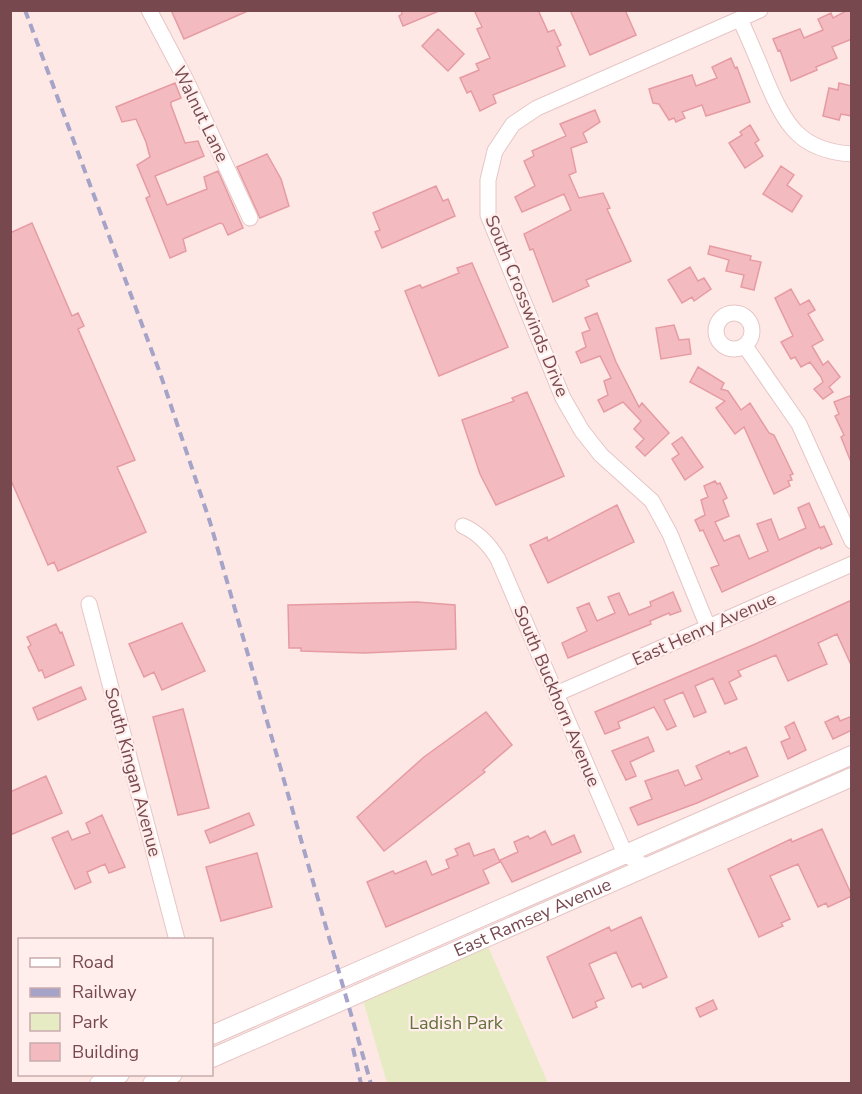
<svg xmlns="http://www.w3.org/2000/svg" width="862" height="1094" font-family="'Nunito Sans',sans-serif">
	<rect width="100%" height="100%" fill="#fde8e5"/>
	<path fill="#e7ebc3" d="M487,944l61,139h-161l-25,-86z"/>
	<path fill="#f3bbc0" stroke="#e69ba3" stroke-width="1.5" d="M171,10h79l-66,29z
		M401,10h38v1l-36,15 -4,-10 3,-2z
		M474,10h64l10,22 6,-2 7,15 -4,2 8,19 -72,29 3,8 -16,8 -9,-20 -4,2 -7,-15 19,-8 -3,-6 14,-6 -13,-29 5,-2z
		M570,10h55l11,25 -46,20z
		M848,10h4v29l-20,8 5,11 -21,9 1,3 -26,11 -11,-31 -2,1 -5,-12 27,-10 4,9 19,-8 -5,-11 13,-6 2,5z
		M438,29l26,25 -16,17 -26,-25z
		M731,58l4,10 2,-1 13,35 -44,14 -4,-11 -20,7 3,6 -9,4 -2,-4 -5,2 -10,-16 -6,-1 -4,-14 43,-14 4,11 21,-8 -5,-11z
		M175,83l6,15 -10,4v3l14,38 13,-2 6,15 -49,20 12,29 40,-16 -3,-12 14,-6 25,57 -15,7 -5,-11 -3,-1 -37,16 3,12 -16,7 -24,-60 4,-2 -13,-31 13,-8 -4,-15 -10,-23 -14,3 -6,-15z
		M839,83l13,3v30l-11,-2 -2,6 -16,-4 6,-28 9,2z
		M595,110l5,12 -17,11 4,9 -16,6 5,24 -7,3 10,23 24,-5 7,15 -3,1 24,52 -45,19 3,6 -36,16 -20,-53 -3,1 -6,-16 47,-24 -7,-16 -42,18 -7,-15 20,-11 -11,-25 10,-5 -2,-5 34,-15 -6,-12z
		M750,125l9,15 -4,3 8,13 -18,12 -16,-25 13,-8 -2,-3z
		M267,154l14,25 8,27 -29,12 -23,-51z
		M781,166l13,9 -7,10 15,11 -10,16 -29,-18z
		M436,186l7,15 5,-2 7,17 -73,32 -7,-16 5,-2 -7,-17z
		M32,223l40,93 6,-3 6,13 -6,3 57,131 -18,7 29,65 -88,39 -4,-9 -6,3 -38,-87v-245z
		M710,246l41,10 -1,4 11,2 -7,28 -13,-3 3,-12 -18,-4 3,-11 -21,-6z
		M472,263l36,84 -69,29 -34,-85 15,-6 2,3 37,-15 -2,-5z
		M690,267l8,14 6,-3 7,11 -17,12 -2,-4 -10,6 -14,-23z
		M791,289l9,16 9,-5 6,10 -7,4 15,26 -11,6 11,19 5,-4 12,16 -11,10 4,5 -10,7 -9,-10 9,-7 -2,-5 -11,-15 -9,5 -6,-10 -4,2 -10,-17 12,-6 -18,-38z
		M597,313l19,49 23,45 3,-4 27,30 -24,23 -9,-9 8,-8 -10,-10 7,-8 -18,-19 -19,10 -6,-12 10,-5 -4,-14 7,-3 -11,-22 -19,7 -5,-11 10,-5 -4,-14 8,-3 -5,-12z
		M674,325l5,15 10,-1 2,15 -30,5 -5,-31z
		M698,367l26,16 -3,6 7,2 13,19 9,-7 19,30 5,2 19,39 -3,1 2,5 -4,1 2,5 -16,8 -30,-67 -9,7 -19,-26 9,-7 -35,-19z
		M527,392l37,84 -68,29 -16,-31 -18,-54 52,-19 -2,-3z
		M852,395v67h-1l-10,-25 3,-2 -9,-19 4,-2 -5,-12z
		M682,437l21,30 -18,13 -13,-21 7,-5 -7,-10z
		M715,481l2,3 3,-1 7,15 -4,2 6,16 -14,6 9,19 15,-6 10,24 19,-8 -11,-27 14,-5 8,21 27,-12 -8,-20 11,-5 11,25 4,-2 8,18 -11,5 -1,-2 -98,45 -11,-24 8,-3 -16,-35 -3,1 -5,-11 10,-5 -4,-15 7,-3 -4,-11z
		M617,505l17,37 -86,41 -18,-38 17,-8 1,4z
		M673,592l8,19 -11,4 -1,-2 -19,8 1,3 -83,34 -6,-15 25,-12 -10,-23 12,-5 8,18 18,-8 -7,-16 11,-4 10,22 22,-9 -1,-4z
		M852,600v67l-15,-33 -19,9 9,21 -12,5 -27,12 -12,-26 -38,16 3,5 -12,6 8,17 -12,5 -12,-26 -18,8 11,26 -12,5 -11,-25 -19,8 12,26 -9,4 -13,-23 -36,15 2,6 -15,6 -10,-22 158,-67z
		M417,602l38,3 1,44 -92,4 -63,-2v-3h-12l-1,-43z
		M182,623l23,48 -43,19 -8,-18 -10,5 -15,-33z
		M56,624l4,9 2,-1 12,33 -29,13 -3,-8 -3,1 -11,-24 3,-2 -4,-8z
		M81,687l5,12 -48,21 -5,-12z
		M183,709l26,99 -31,7 -25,-98z
		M486,712l26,33 -29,25 2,2 -101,79 -27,-34 67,-60z
		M838,716l2,5 12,-5v14l-19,9 -8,-17z
		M794,722l12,28 -18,9 -7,-17 9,-4 -5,-11z
		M648,737l6,14 -24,11 6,14 -10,4 -14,-29z
		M746,747l12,29 -61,27 -59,22 -8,-17 22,-9 -7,-18 33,-11 7,16 17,-7 -6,-13 33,-15 1,3z
		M46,776l16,37 -52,22v-43z
		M249,813l5,12 -44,18 -5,-12z
		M102,815l23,52 -16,6 -4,-9 -18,8 4,10 -16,7 -23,-51 16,-7 4,9 18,-7 -4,-10z
		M822,829l30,67 -24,11 -2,-4 -8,4 -20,-43 -28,12 20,43 -9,4 2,3 -24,11 -31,-68 63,-30 1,3z
		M545,831l7,14 22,-10 7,17 -69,30 -12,-22 18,-8 -4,-10 14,-6 2,3z
		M469,843l5,13 20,-7 6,13 -17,8 6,13 -103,44 -19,-45 26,-11 2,3 31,-13 6,14 17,-7 -3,-8 12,-5 -3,-6z
		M257,853l15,54 -51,14 -15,-54z
		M641,917l26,60 -24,11 -2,-5 -9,4 -16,-35 -27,12 15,34 -9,4 2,5 -24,11 -26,-61 62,-30 2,4z
		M713,1000l4,9 -17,8 -4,-9z"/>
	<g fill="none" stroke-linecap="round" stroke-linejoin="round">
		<g stroke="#e7c5c5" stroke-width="17">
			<path id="minor" d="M149,10l37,70 64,138
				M740,19c9,20 18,41 26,61 19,44 33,71 86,74
				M716 331a18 18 0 1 1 36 0a18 18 0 1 1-36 0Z
				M745,346l54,78 53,117
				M463,526c16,7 26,18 35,33l127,295 21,13
				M89,604l88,336
				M708,627l-38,-93 -18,-33 -51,-46 -19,-24 -19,-33 -75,-183v-35l7,-29 18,-27 24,-16 223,-98
				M556,694l296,-130"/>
		</g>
		<g stroke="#e7c5c5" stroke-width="20">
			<g id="tertiary">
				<path d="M212,1035l640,-280"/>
				<path id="s1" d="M212,1058l640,-281"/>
				<path d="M99,1084l21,-10"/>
				<path d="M152,1084l21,-10"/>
			</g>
		</g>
		<use href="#minor" stroke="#fff" stroke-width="15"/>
		<use href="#tertiary" stroke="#fff" stroke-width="18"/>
		<path stroke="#a5a3c7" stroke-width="4" stroke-dasharray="9 6" stroke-linecap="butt" d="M25,10l135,363 50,149 161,562
			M353,1048l8,36"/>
	</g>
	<g text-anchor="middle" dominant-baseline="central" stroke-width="4.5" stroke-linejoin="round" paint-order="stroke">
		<g font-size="18" fill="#77494f" stroke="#ffeeec">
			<text transform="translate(201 114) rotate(64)">Walnut Lane</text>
			<text transform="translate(527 306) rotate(68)">South Crosswinds Drive</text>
			<text transform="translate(704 629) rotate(-24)">East Henry Avenue</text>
			<text transform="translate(557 696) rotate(67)">South Buckhorn Avenue</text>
			<text transform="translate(133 772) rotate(75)">South Kingan Avenue</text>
			<text stroke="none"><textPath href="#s1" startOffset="350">East Ramsey Avenue</textPath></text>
		</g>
		<g font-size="18" fill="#65713b" stroke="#ffeeec">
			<text x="456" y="1023">Ladish Park</text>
		</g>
	</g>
	<rect width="862" height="1094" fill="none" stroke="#77494f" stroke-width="24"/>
	<rect x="18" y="938" width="195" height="138" fill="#ffeeec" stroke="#c9acad" stroke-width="1.5"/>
	<rect x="30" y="958" width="30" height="9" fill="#ffffff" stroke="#c9acad" stroke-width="1.5"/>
	<text x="72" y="968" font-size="18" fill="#77494f">Road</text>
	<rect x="30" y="988" width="30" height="9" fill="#a5a3c7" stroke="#c9acad" stroke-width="1.5"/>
	<text x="72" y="998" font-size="18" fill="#77494f">Railway</text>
	<rect x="30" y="1013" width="30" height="18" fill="#e7ebc3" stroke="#c9acad" stroke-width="1.5"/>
	<text x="72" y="1028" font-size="18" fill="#77494f">Park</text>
	<rect x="30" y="1043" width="30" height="18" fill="#f3bbc0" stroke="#c9acad" stroke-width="1.5"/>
	<text x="72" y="1058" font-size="18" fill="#77494f">Building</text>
</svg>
